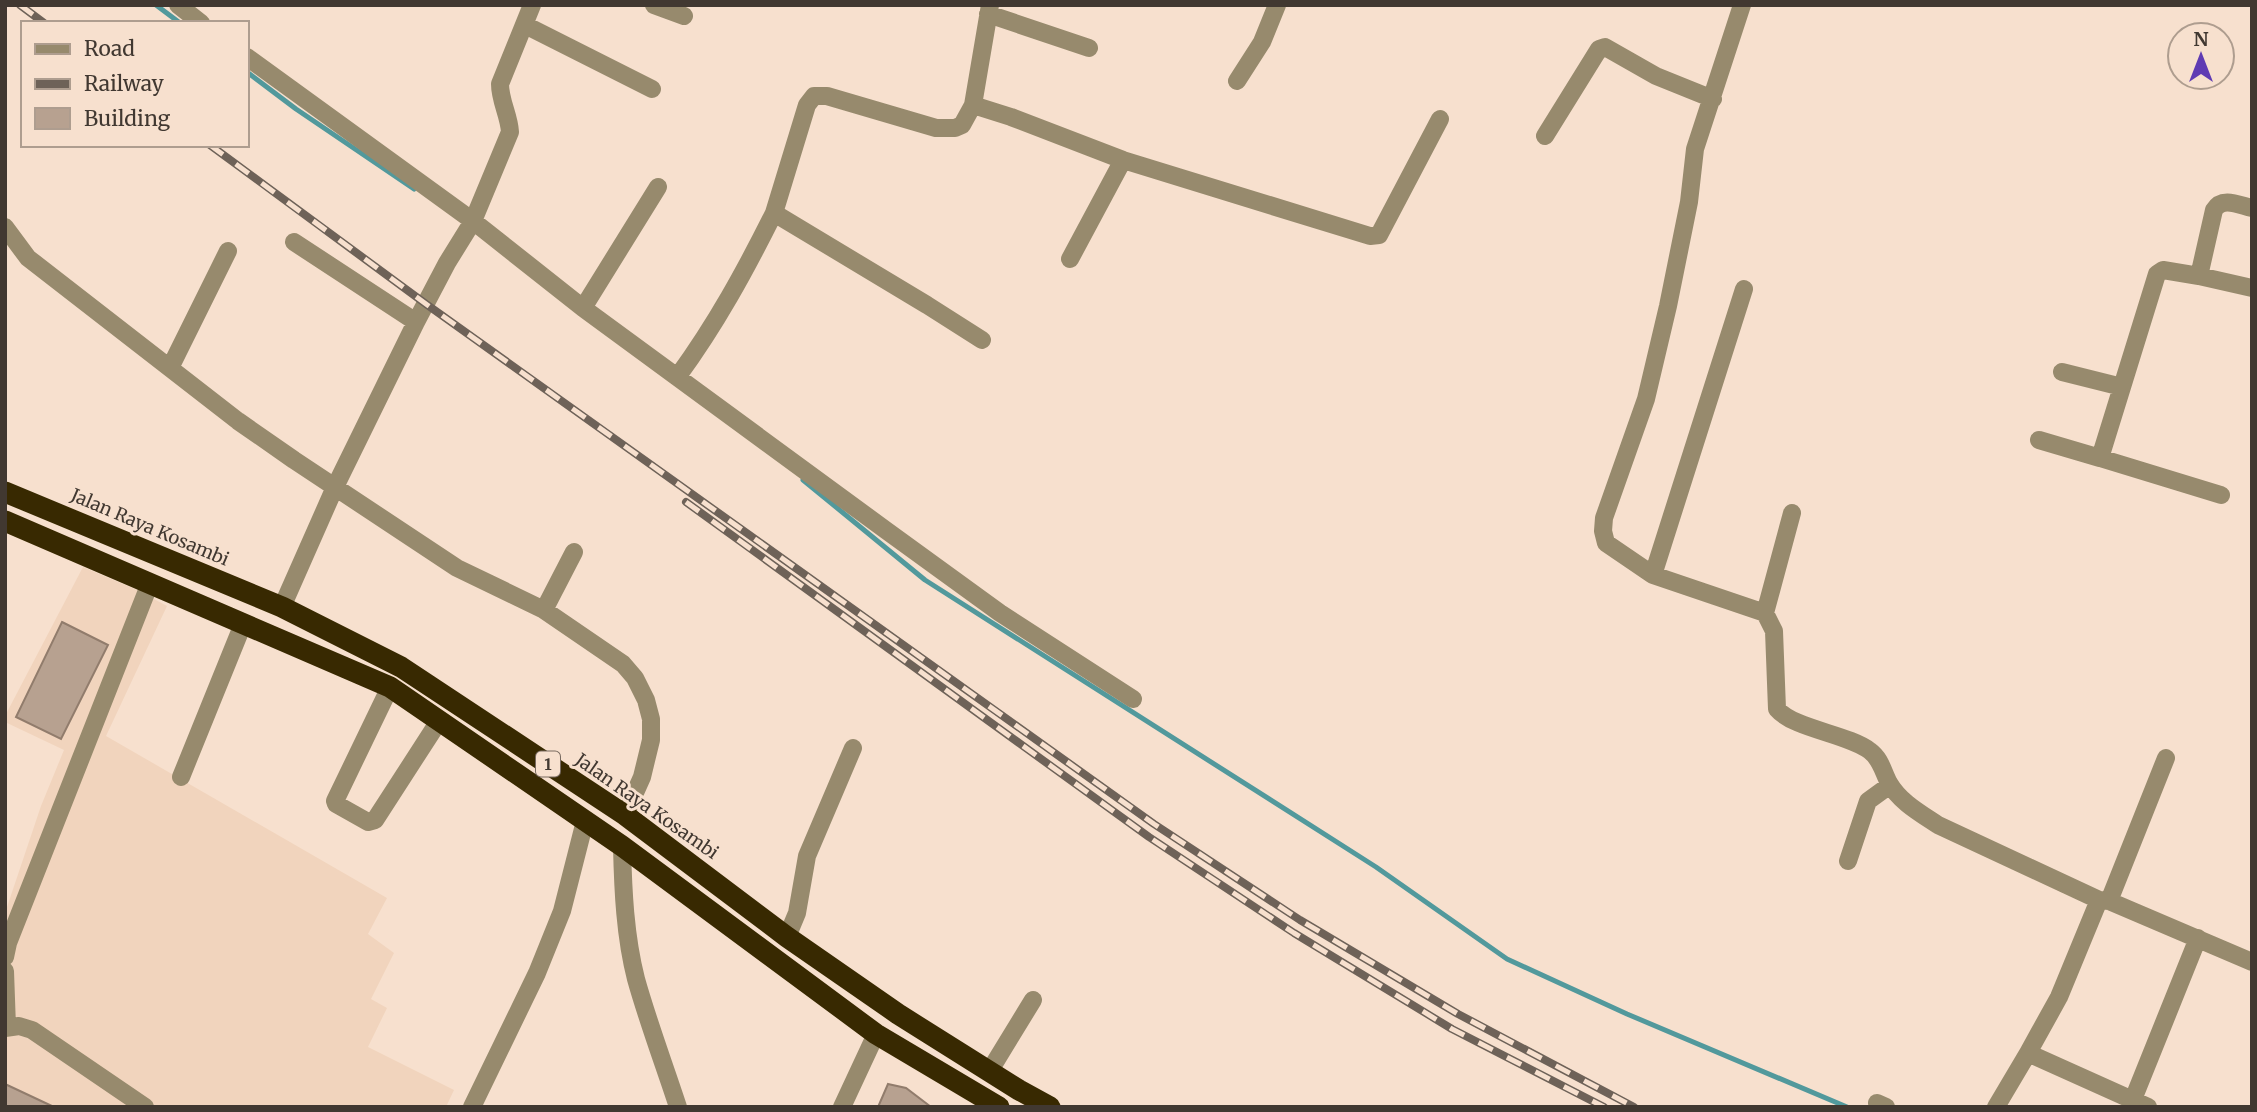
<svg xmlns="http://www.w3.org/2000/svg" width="2257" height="1112" font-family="Merriweather,serif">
	<rect width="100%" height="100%" fill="#f7e0ce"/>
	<path fill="#f1d4bd" d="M83,567l54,23 30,16 -61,130 281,162 -19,36 26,19 -23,46 16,9 -19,39 86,43 -8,17h-441v-194l36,-107 23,-56 -59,-28v-6z"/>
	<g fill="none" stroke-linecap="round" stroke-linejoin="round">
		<path stroke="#52999c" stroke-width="5" d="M156,5l24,18
			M247,72l49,37 118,80
			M803,480l122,100 451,287 131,92 120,55 220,93"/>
	</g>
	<path fill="#b7a190" stroke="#917c6c" stroke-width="2" d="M62,622l46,23 -47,94 -45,-22z
		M5,1084l49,23h-49z
		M888,1084l18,4 25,19h-53z"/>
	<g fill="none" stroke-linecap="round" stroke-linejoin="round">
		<path stroke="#978a6d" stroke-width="18" d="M178,5l23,18
			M654,5l30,11
			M990,5l-17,100 38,12 112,43 247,76 9,-1 61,-116
			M1742,5l-47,144 -6,53 -21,104 -22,93 -42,119 -1,13 3,12 47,32 112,38 9,18 3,78c17,20 71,25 93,42 11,8 13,21 19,32 11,19 31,30 49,42l161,75 10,1 143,61
			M988,14l101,34
			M525,25l127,64
			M247,57l226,164 37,-89c-1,-17 -10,-31 -10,-48l32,-79
			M1237,81l25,-39 15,-37
			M1545,136l54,-87 6,-2 51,29 57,23
			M774,213l33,-108 7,-9h13l109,32h19l7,-3 11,-20
			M5,227l23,31 210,163 56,39 163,108 87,42 79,54 12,14 11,22 5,19v21l-9,37 -17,38
			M294,242l122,80
			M1070,259l53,-99
			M2199,276l53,12
			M583,308l75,-121
			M170,368l58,-117
			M2062,372l60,15
			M678,376c38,-52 67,-105 96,-163l153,92 55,35
			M2039,440l61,18
			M2221,495l-121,-37 57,-184 6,-4 36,6 15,-66c8,-14 25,-5 38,-2
			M1653,575l91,-286
			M282,607l53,-120 81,-165 31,-59 26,-42 110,87 304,223 113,82 133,86
			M544,610l30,-58
			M1765,613l27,-100
			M390,687l-55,114 1,3 32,18 7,-2 64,-99
			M181,777l62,-153
			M622,846c1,44 3,90 14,133 12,43 28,85 42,128
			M1848,861l20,-60 22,-16
			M2099,900l-40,97 -31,56 120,54
			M2109,901l57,-143
			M787,937l10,-24 10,-57 46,-108
			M5,957l3,-14 142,-360
			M5,971l2,56
			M5,1028l14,-2 13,4 113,77
			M989,1072l44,-72
			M1877,1103l9,4
			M472,1107l65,-134 25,-62 23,-90
			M842,1107l34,-73
			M1996,1107l32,-54
			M2130,1107l68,-169"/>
		<path stroke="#382901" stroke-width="21" d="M5,492l277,115 119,60 224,148 162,122 111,77 121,76 31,17
			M5,521l385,166 232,159 254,188 123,73"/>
		<g stroke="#6e6258" stroke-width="8">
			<path id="rail" d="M20,5l24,18
				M210,145l216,159 728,520 146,96 158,94 176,93
				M686,502l463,335 145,96 158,96 152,78"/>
		</g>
		<use href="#rail" stroke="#f7e0ce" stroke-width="5" stroke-dasharray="16" stroke-linecap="butt"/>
	</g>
	<g text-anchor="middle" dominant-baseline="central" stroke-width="6" stroke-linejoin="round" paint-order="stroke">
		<rect fill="#f7e0ce" stroke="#786a60" stroke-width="2" x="536" y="751.5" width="24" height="25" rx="5"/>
		<g font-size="16" font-weight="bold" fill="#413831">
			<text x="548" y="764">1</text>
		</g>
		<g font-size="18" fill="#413831" stroke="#f7e0ce">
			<text transform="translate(150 527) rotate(23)">Jalan Raya Kosambi</text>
			<text transform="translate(647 806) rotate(35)">Jalan Raya Kosambi</text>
		</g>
	</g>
	<rect width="2257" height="1112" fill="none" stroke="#413831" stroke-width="14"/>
	<rect x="21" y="21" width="228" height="126" fill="#f7e0ce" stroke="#ae9d8f" stroke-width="2"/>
	<rect x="35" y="44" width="35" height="10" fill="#978a6d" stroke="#ae9d8f" stroke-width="2"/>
	<text x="84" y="56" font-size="21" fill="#413831">Road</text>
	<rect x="35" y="79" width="35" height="10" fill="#6e6258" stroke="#ae9d8f" stroke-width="2"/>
	<text x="84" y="91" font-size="21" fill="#413831">Railway</text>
	<rect x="35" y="108" width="35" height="21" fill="#b7a190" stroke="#ae9d8f" stroke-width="2"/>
	<text x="84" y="126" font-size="21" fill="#413831">Building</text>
	<g transform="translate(2201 56)"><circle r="33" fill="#f7e0ce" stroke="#ae9d8f" stroke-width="2"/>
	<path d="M0-5L12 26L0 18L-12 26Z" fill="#5f3bb3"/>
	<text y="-10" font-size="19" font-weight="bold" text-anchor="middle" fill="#413831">N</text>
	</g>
</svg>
